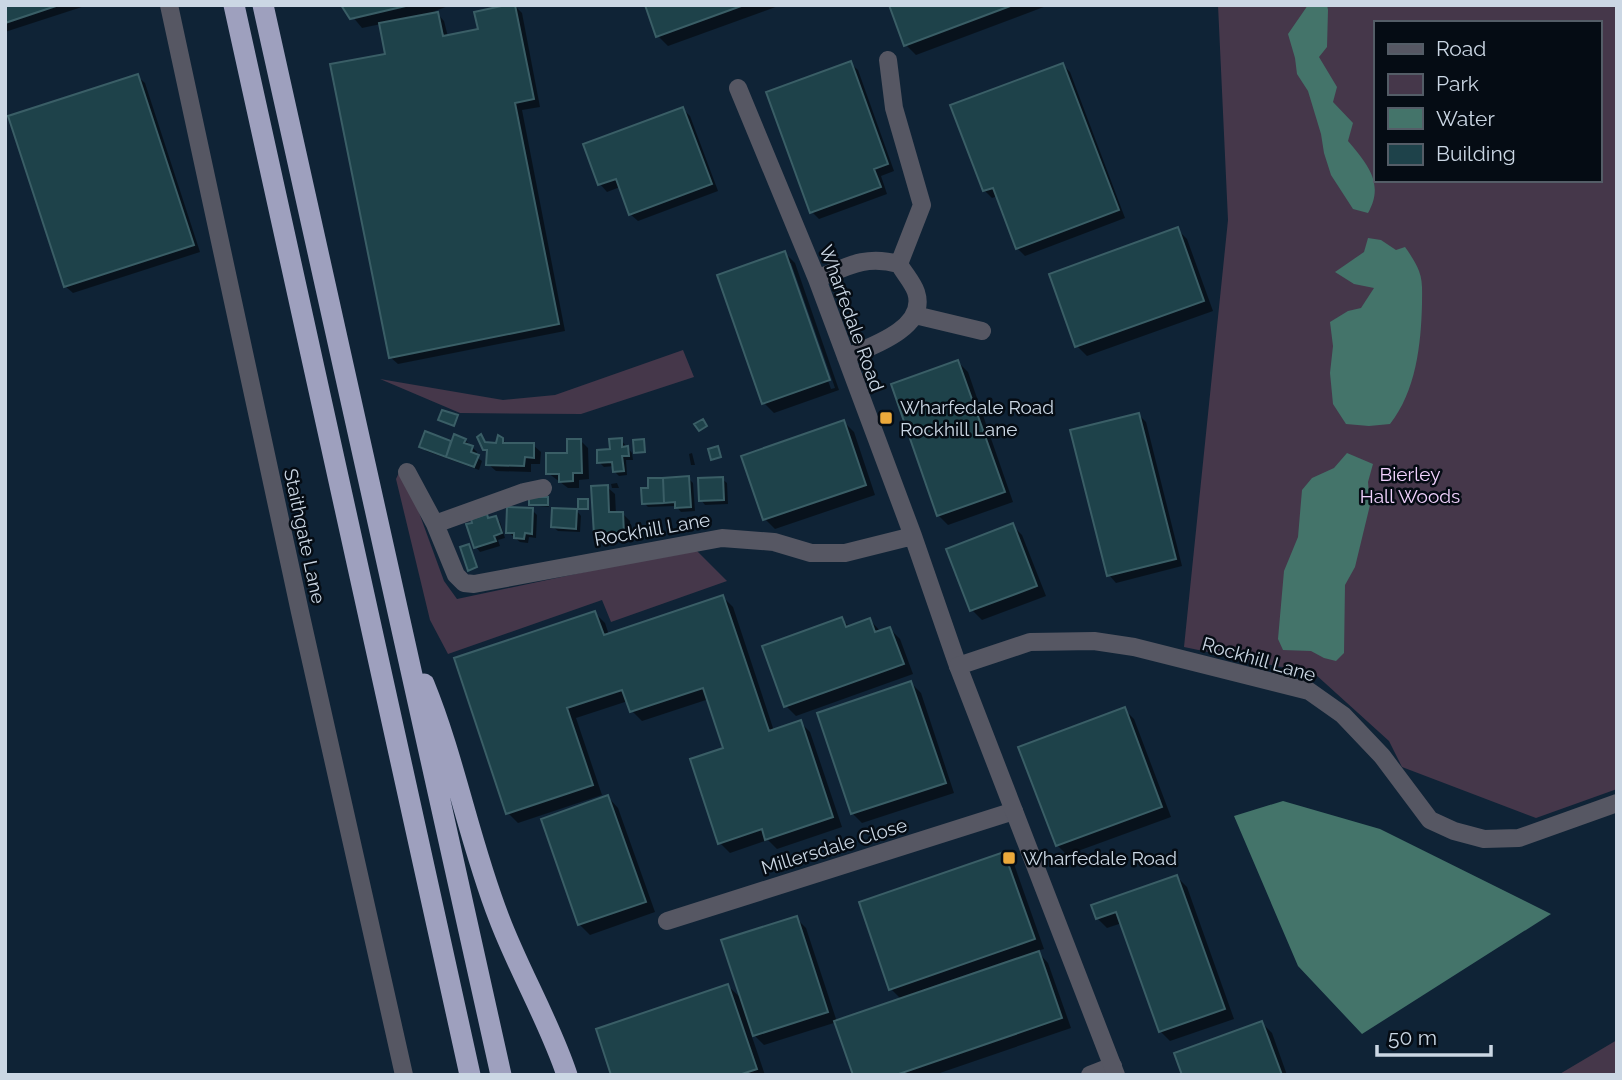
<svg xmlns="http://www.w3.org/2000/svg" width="1622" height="1080" font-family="Raleway,sans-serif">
	<rect width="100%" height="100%" fill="#0f2336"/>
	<path fill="#45374a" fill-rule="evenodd" d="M1218,5h399v784l-81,29 -134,-51 -13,-26 -74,-67 -131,-27 44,-427zM1375,23h224v157h-224z
		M683,350l11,27 -113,37 -121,-1 -80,-34 123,21 52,-5z
		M402,466l42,115 13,18 142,-30 98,-18 30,30 -116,41 -9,-22 -154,54 -18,-34 -34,-141z
		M1617,1040v35h-59z"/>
	<path fill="#44746a" d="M1308,5h19l1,5 -1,37 -8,10 18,30 -4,15 20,21 -5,18c19,23 37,42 20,72l-15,-4 -22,-34 -7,-22 -3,-19 -13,-43 -11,-17 -2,-16 -7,-24z
		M1368,238l13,2 15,10 9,-3c5,7 11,16 14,24 4,10 3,22 3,33 -1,41 -6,87 -32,120l-21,2 -23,-2 -13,-20 -3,-31 3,-27 -3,-24 18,-11 13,-3 13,-20 -20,-4 -19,-12 29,-20z
		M1347,453l26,11 -5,18 2,23 -15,62 -10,18 -1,68 -8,8 -12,-3 -13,-7 -28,-1 -5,-11 6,-68 14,-34 4,-47 10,-12 22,-10z
		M1283,801l97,28 171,85 -189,120 -64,-68 -64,-150z"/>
	<path fill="#0007" fill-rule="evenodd" d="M5,5h83l-83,27z
		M343,5h108l-16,6 9,10 4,16 32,-6 34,-26 8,8 18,94 -18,3 43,221 -167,33 -8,-7 -3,-302 -6,-31 -19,4z
		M647,5h134l-113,41 -10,-10z
		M891,5h158l-133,50 -10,-10z
		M850,63l8,7 36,101 -13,5 6,18 -68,25 -7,-7z
		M1063,65l7,7 55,146 -100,38 -8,-8 -19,-52 -6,2 -8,-8z
		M137,76l8,7 55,169 -127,41 -8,-7z
		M683,109l7,7 28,75 -80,30 -8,-7 -10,-27 -13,5 -7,-8z
		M1177,229l10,10 26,72 -126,45 -10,-10 -26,-71z
		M785,253l10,10 44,127 -65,23 -10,-10zM787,263h4l44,125 -4,1z
		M958,362l10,10 45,130 -65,23 -10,-10z
		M1139,415l7,7 36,144 -66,17 -7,-8z
		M844,422l10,10 21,63 -100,34 -10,-10z
		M426,434l27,9 12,-3 12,12 -2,4 7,5 -3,9 -53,-19 -5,-5z
		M481,437l7,7h9l5,-5 5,5 26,1 8,7 -1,12h-9v8l-35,-1 -8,-7 1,-11 -4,-4z
		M621,440l11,13 1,7h-7l1,15 -8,1 -5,-5v-5l-10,1 -5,-5z
		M581,441l7,7 1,31 -10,1v8h-11l-20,-15z
		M692,453l3,12h-4l-2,-11z
		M688,478l5,5 2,28 -14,1 -5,-6 -28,1 -4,-4z
		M722,479l5,4 1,21 -23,1 -4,-5z
		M617,483l2,5h-7l-1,-4z
		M607,487l8,7 1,20h7l7,7 1,20 -28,1 -8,-7z
		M547,499l2,8 -19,-2z
		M532,510l5,5 -1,23 -7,-1 -1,6 -8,-1 -12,-10z
		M577,511l4,5 -1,16 -22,-1 -5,-4z
		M496,518l4,4 5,16 -7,2 2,6 -20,6 -4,-5 13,-27z
		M1012,525l10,10 24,61 -64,24 -10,-10 -24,-60z
		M723,597l10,10 41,124 26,-9 10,10 32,95 -65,22 -9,-9 -38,13 -10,-10 6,-94 -17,-50 -67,22 -10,-10 -4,-10 -52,17 26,77 -84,28 -10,-10 87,-200 10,10 4,12z
		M841,619l9,8 20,-7 11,12 9,-3 10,10 13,35 -117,42 -10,-10 -22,-59z
		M911,683l10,10 33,100 -92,30 -10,-10z
		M1124,709l10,10 37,98 -104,38 -10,-10z
		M608,797l10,11 37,104 -65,23 -10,-10 -37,-105z
		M1004,854l10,10 30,85 -7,2 11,12 23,65 -137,47h-79l-18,-53 -73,23 -14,-14 15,44h-152l115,-89 15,14 53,-82 10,10 31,94 65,-22 -11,-11z
		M1177,877l10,10 47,132 -64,22 -10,-10 -38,-108 -15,5 -10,-10z
		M1262,1023l10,10 15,42h-103z"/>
	<path fill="#1e424a" stroke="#3a5e66" stroke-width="2" d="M5,5h54l-54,18z
		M341,5h69l-60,14z
		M506,5h9l19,94 -19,4 44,221 -170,34 -59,-294 55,-10 -6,-31 59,-11 5,24 35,-7 -4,-17z
		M645,5h99l-88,32z
		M889,5h124l-109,41z
		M851,61l37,103 -14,5 7,18 -71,26 -44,-121z
		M1063,63l56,147 -103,39 -23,-61 -10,3 -33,-86z
		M138,74l56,171 -130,42 -56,-171z
		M683,107l29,77 -83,31 -13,-36 -18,6 -15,-41z
		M1178,227l26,74 -129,46 -26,-73z
		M785,251l45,129 -68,24 -45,-129z
		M958,360l47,132 -68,24 -46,-132z
		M442,410l16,5 -4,11 -16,-6z
		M1139,413l37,146 -69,17 -37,-146z
		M703,419l4,7 -8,5 -5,-7z
		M844,420l22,65 -103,35 -22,-64z
		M425,431l26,10 -5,16 -27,-10z
		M454,434l12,5 -2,4 9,3 -2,6 8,3 -5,12 -28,-10z
		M481,434l4,8 11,1 2,-8 5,3v5h31v15l-9,-1 -1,9 -38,-1 1,-15h-4l-6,-13z
		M622,438v9l6,-1 1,10h-7l2,15 -11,1 -1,-10 -15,1v-13l13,-1 -1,-10z
		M567,439h14l1,34h-9v8l-14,1v-8h-13v-21h21z
		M644,439l1,13 -11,1 -1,-13z
		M718,446l3,11 -10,3 -3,-11z
		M689,476l2,31 -16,1v-6l-11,1 -1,-25z
		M723,477l1,23 -25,1 -1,-23z
		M648,478h15l1,25 -22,1 -1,-16h7z
		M608,485l1,27h14l1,22 -30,1 -3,-49z
		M529,497h19v8h-19z
		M578,499h10v10h-10z
		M507,507l26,1 -1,26 -7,-1 -1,6 -10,-1v-5h-8z
		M552,508l25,1 -1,20 -25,-2z
		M487,514l1,4 8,-2 6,17 -8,3 2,5 -22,7 -8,-24 6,-1 -1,-4z
		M1013,523l24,63 -67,25 -24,-62z
		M469,544l8,23 -9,4 -8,-24z
		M723,595l46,136 32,-11 32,97 -68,23 -3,-11 -44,15 -28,-85 33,-11 -20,-60 -73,24 -8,-22 -55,18 26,77 -87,29 -52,-156 141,-47 9,24z
		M842,617l4,10 24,-9 5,14 15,-5 14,37 -120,43 -22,-61z
		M911,681l35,102 -95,31 -34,-101z
		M1125,707l37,100 -106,39 -38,-99z
		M608,795l38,107 -68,23 -37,-106z
		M1004,852l31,87 -146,51 -30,-88z
		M1177,875l48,134 -66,23 -43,-120 -20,7 -5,-14z
		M797,916l31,96 -75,24 -32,-96z
		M1039,951l23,67 -166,57h-43l-19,-54z
		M728,984l29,85 -18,6h-128l-15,-46z
		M1262,1021l20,54h-100l-8,-22z"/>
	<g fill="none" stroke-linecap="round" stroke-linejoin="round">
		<path stroke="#565763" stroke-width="18" d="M888,60l6,48 28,97 -23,59
			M738,88l79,191 96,257 45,130
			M817,279c31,-13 48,-24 82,-15 5,9 14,19 17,28 12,36 -46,55 -70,65
			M915,315l67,16
			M407,472l28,52 21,51 8,8 10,1 248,-46 52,4 37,11h34l68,-17
			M435,524l89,-32 19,-4
			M667,921l347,-110
			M1090,1075l23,-9"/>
		<path stroke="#565763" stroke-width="18" d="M169,5l131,607 104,463
			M1116,1075l-158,-409 72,-24 64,-1 40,6 175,44 34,24 39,41 48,64 24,11 30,8 35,-1 98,-35"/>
		<path stroke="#9ea0be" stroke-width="21" d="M234,5l236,1070
			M263,5l238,1070
			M424,684c31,76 45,157 75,234 20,53 50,103 68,157"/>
	</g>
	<g fill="#eca93b" stroke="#050c14" stroke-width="2.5">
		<rect x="879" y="411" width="14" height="14" rx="3.5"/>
		<rect x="1002" y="851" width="14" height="14" rx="3.5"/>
	</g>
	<g text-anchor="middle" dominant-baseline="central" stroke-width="5" stroke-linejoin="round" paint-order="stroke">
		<g font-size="19" fill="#cbd7e4" stroke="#050c14">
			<text transform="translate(852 318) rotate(70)">Wharfedale Road</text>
			<text transform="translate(652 529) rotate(-10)">Rockhill Lane</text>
			<text transform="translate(305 536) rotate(78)">Staithgate Lane</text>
			<text transform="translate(1259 659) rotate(16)">Rockhill Lane</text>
			<text transform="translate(834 846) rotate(-17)">Millersdale Close</text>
		</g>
		<g font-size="19" fill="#cbd7e4" stroke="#050c14" text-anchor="start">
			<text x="900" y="407">Wharfedale Road<tspan x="900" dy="22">Rockhill Lane</tspan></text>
			<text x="1023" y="858">Wharfedale Road</text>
		</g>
		<g font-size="19" fill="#f2d2fe" stroke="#050c14">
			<text x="1410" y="474">Bierley<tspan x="1410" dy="22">Hall Woods</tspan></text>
		</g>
	</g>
	<rect width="1622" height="1080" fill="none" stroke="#cbd7e4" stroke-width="14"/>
	<rect x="1374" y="21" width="228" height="161" fill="#050c14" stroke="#545d67" stroke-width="2"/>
	<rect x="1388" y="44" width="35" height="10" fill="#565763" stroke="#545d67" stroke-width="2"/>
	<text x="1436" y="56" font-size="21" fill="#cbd7e4">Road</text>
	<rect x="1388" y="74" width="35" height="21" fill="#45374a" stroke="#545d67" stroke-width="2"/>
	<text x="1436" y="91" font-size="21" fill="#cbd7e4">Park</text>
	<rect x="1388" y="108" width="35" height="21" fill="#44746a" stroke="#545d67" stroke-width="2"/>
	<text x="1436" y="126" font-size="21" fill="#cbd7e4">Water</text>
	<rect x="1388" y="144" width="35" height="21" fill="#1e424a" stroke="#545d67" stroke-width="2"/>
	<text x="1436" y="161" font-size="21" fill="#cbd7e4">Building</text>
	<path d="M1377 1045v10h114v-10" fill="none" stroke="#cbd7e4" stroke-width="3.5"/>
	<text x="1388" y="1045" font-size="21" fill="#cbd7e4" stroke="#050c14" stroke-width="5" paint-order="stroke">50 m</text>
</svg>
